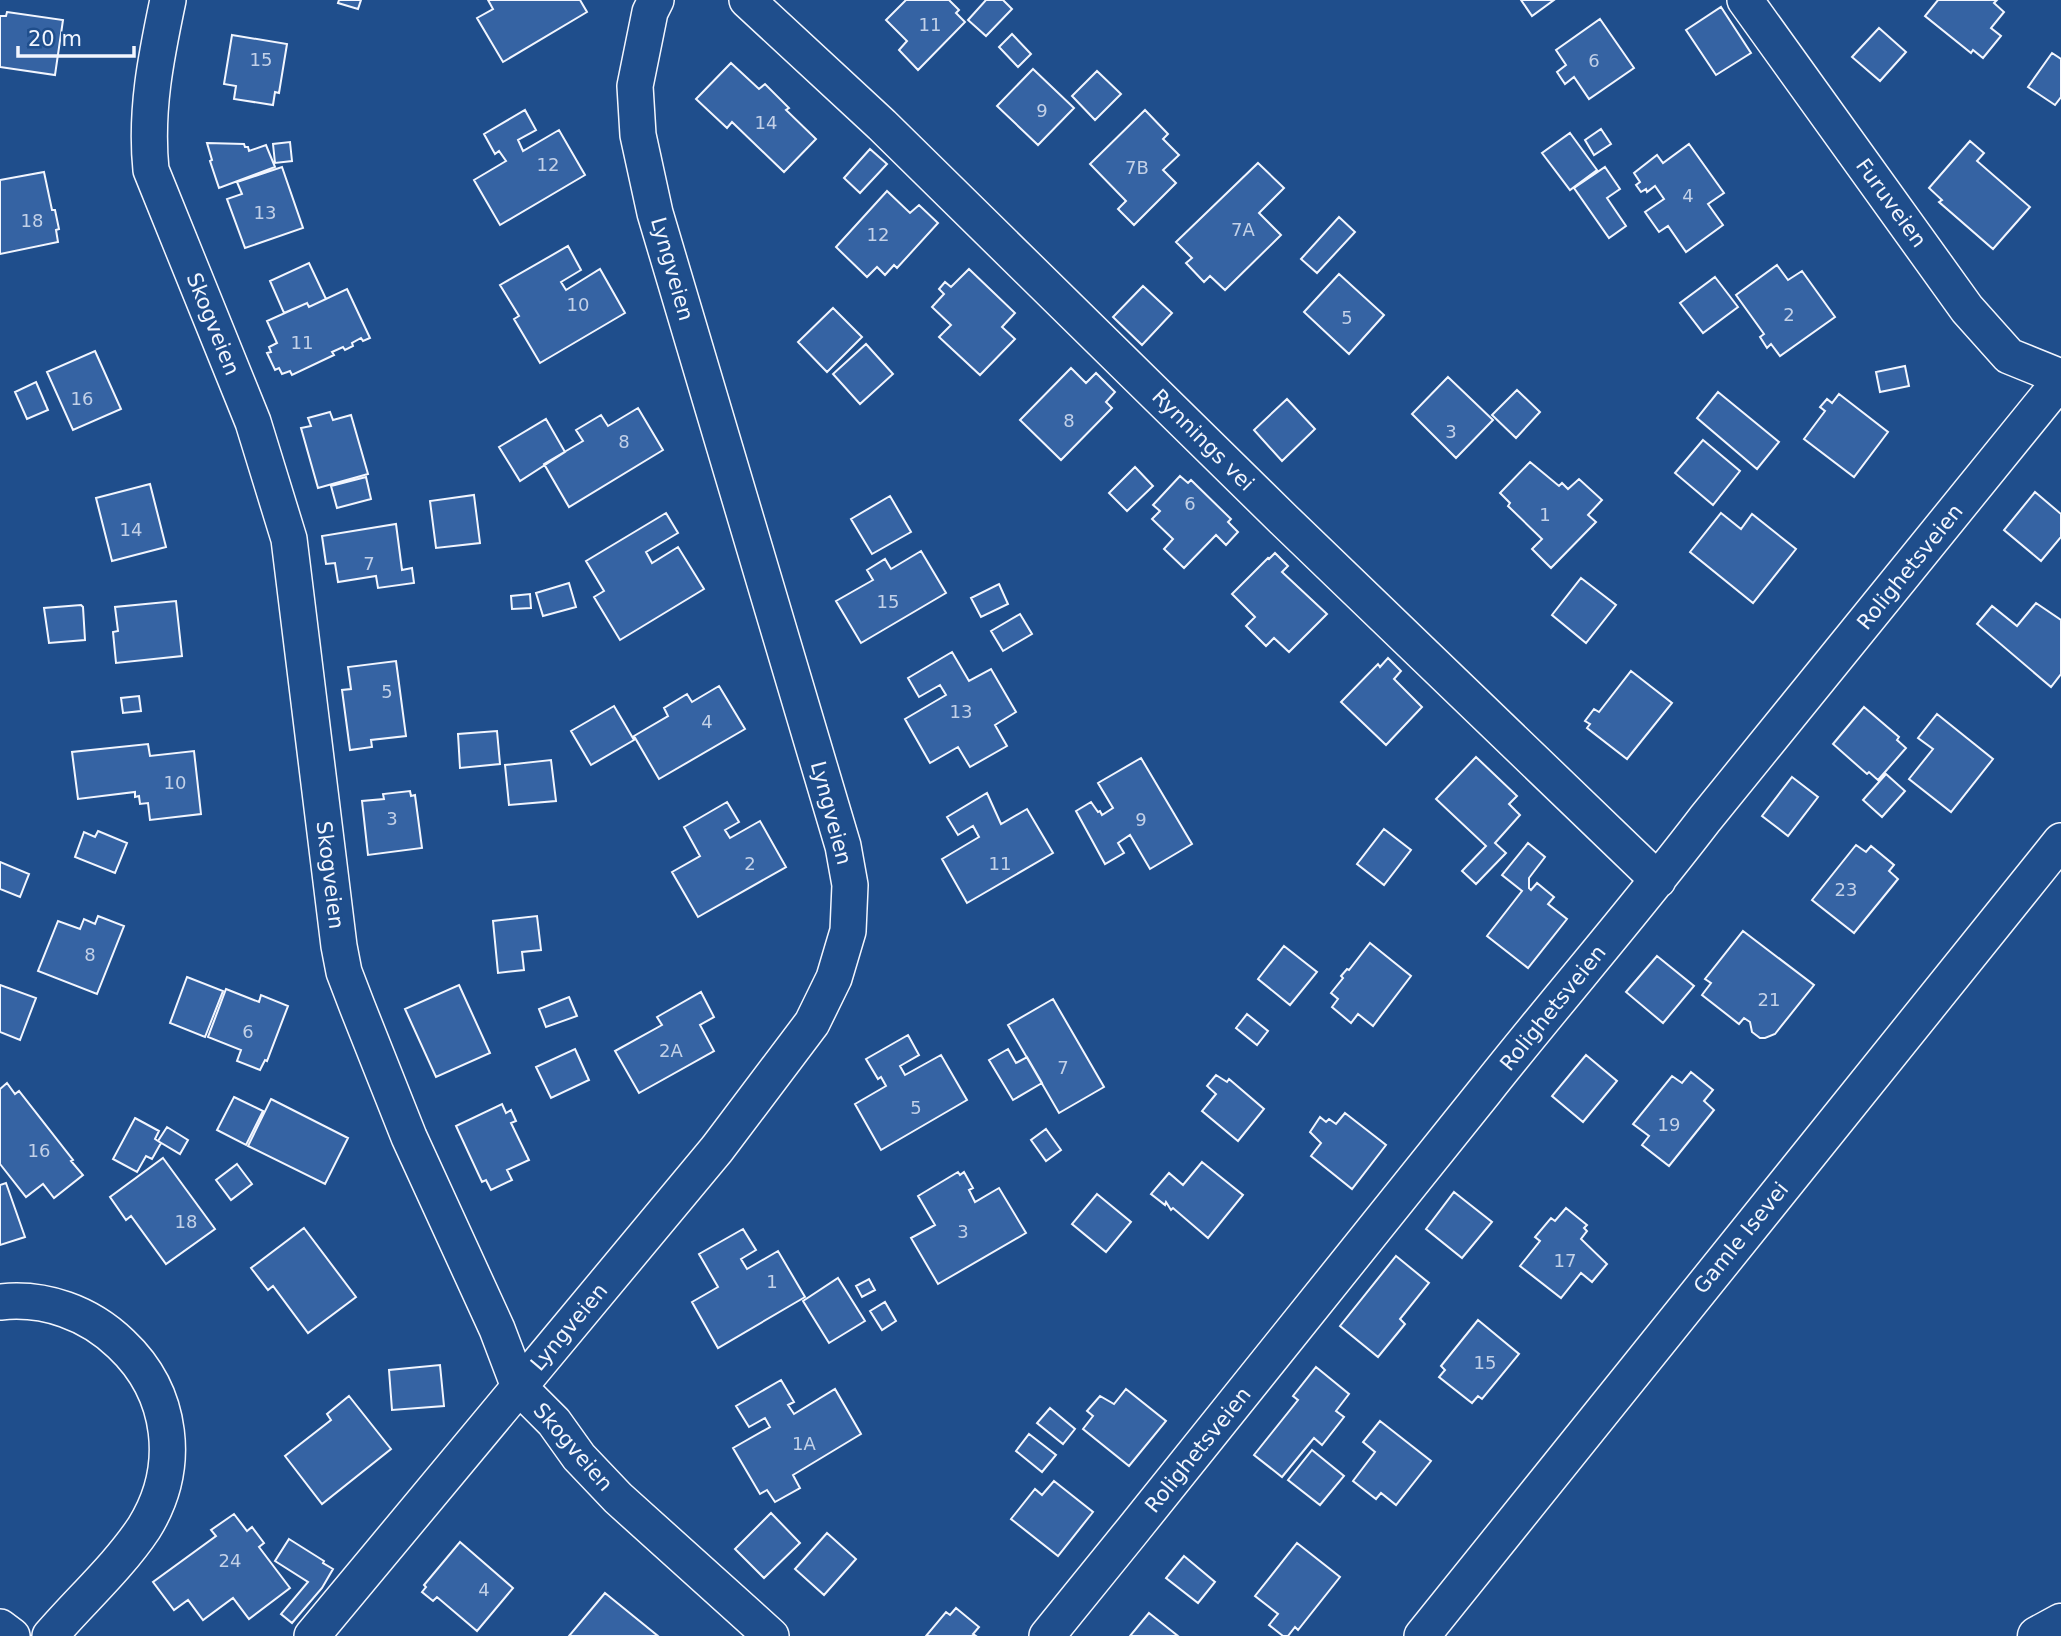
<svg xmlns="http://www.w3.org/2000/svg" width="2061" height="1636" font-family="'DejaVu Sans',sans-serif">
	<rect width="100%" height="100%" fill="#1f4e8c"/>
	<path fill="#3563a3" stroke="#f2f6ff" stroke-width="2" d="M339,0h22l-3,9 -20,-6z
		M488,0h92l7,12 -84,50 -26,-44 16,-9z
		M906,0h43l10,10 -3,3 9,9 -47,48 -19,-20 8,-9 -21,-21z
		M986,0h17l9,9 -26,27 -18,-16z
		M1521,0h33l-22,16z
		M1938,0h59l-3,3 10,9 -13,16 10,8 -18,22 -10,-8 -2,3 -46,-37z
		M1721,7l30,46 -35,22 -30,-45z
		M7,12l56,8 -8,55 -55,-8v-51h6z
		M1600,19l34,49 -45,31 -15,-22 -9,7 -8,-12 9,-7 -10,-15z
		M1879,28l27,24 -26,29 -28,-24z
		M1012,34l19,20 -13,13 -19,-20z
		M232,35l55,9 -8,49 -4,-1 -2,13 -39,-6 2,-13 -12,-2z
		M2052,53l9,6v38l-6,8 -27,-18z
		M731,63l28,26 6,-5 24,24 -3,2 30,29 -32,33 -52,-50 -5,6 -31,-29z
		M1033,69l41,39 -36,37 -41,-39z
		M1097,71l24,23 -26,26 -23,-24z
		M525,110l11,20 -18,10 5,11 36,-21 26,45 -85,50 -26,-45 32,-19 -7,-10 -4,3 -11,-20z
		M1145,110l23,24 -5,5 16,16 -16,15 13,13 -42,42 -16,-16 8,-8 -36,-37z
		M1601,129l10,15 -17,11 -9,-15z
		M1570,133l27,37 -27,20 -28,-37z
		M1970,141l14,12 -7,8 53,46 -37,42 -54,-47 3,-2 -13,-12z
		M290,142l2,19 -17,2 -2,-19z
		M207,143l37,1 1,3h3l1,4 17,-6 9,22 -56,21 -9,-27 2,-1z
		M1689,144l35,49 -16,11 15,21 -37,27 -18,-26 -9,6 -14,-20 19,-13 -9,-13 -8,6 -1,-3 -5,3 -5,-7 4,-3 -6,-9 23,-18 6,8z
		M870,149l17,15 -27,29 -16,-15z
		M1258,163l26,25 -25,25 22,22 -56,55 -15,-14 -6,6 -18,-19 6,-5 -16,-16z
		M282,167l21,61 -58,20 -18,-49 15,-5 -5,-12z
		M1605,167l15,22 -13,9 19,28 -17,12 -35,-50z
		M44,172l8,38h3l4,19 -3,1 2,12 -58,12v-74z
		M887,191l23,22 9,-8 19,18 -41,45 -3,-3 -9,10 -8,-8 -10,10 -31,-30z
		M1339,217l16,15 -38,41 -16,-14z
		M568,246l13,24 -20,12 5,8 34,-21 25,44 -85,50 -26,-44 5,-3 -19,-31z
		M309,263l17,36 -17,8 -2,-4 -23,10 -14,-32z
		M1777,265l11,15 14,-9 33,46 -55,39 -9,-12 -4,4 -7,-11 4,-3 -28,-39z
		M969,269l46,44 -13,14 13,12 -35,36 -41,-38 12,-12 -19,-18 12,-13 -5,-5 6,-7 6,5z
		M1339,274l45,41 -35,39 -45,-42z
		M1715,277l23,30 -35,26 -23,-30z
		M1143,286l29,27 -30,32 -29,-28z
		M347,289l23,49 -7,3 -2,-3 -9,5 1,3 -8,4 -2,-3 -11,5 2,3 -42,20 -2,-4 -8,3 -3,-6 -4,2 -8,-17 4,-1 -2,-5 8,-4 -10,-22 40,-18 2,4z
		M833,308l29,29 -35,35 -29,-30z
		M866,344l27,30 -33,30 -27,-30z
		M95,351l26,58 -48,21 -26,-58z
		M1905,366l4,20 -29,6 -4,-20z
		M1071,368l15,15 10,-10 19,19 -9,10 6,6 -51,52 -41,-40z
		M1448,377l45,43 -37,38 -44,-44z
		M36,382l12,28 -21,9 -12,-27z
		M1517,390l23,22 -24,26 -24,-23z
		M1718,392l61,50 -22,27 -60,-51z
		M1839,394l49,38 -34,45 -50,-38 21,-28 -5,-4 7,-8 5,4z
		M1287,399l28,30 -33,32 -28,-31z
		M638,408l25,42 -94,57 -25,-43 39,-23 -7,-11 25,-15 7,11z
		M330,412l3,8 18,-5 17,59 -50,14 -17,-60 10,-2 -3,-8z
		M546,419l19,33 -45,29 -21,-34z
		M1703,440l37,31 -27,34 -38,-32z
		M1530,462l29,24 3,-3 6,6 11,-10 23,21 -14,15 8,7 -45,46 -19,-19 10,-10 -34,-33 2,-3 -10,-10z
		M1135,467l18,19 -26,25 -18,-18z
		M1180,476l8,7 3,-3 40,39 -3,3 10,10 -12,13 -10,-10 -32,33 -20,-19 9,-10 -21,-20 8,-8 -7,-6z
		M366,477l5,22 -34,9 -6,-22z
		M150,484l16,63 -54,14 -16,-63z
		M2035,492l26,22v23l-20,24 -37,-31z
		M474,495l6,48 -44,5 -6,-47z
		M890,496l21,36 -39,22 -21,-35z
		M666,513l12,20 -32,19 6,11 26,-16 26,42 -84,51 -26,-43 10,-6 -18,-30z
		M1721,513l20,16 11,-15 44,35 -43,54 -63,-51z
		M396,524l6,46 10,-2 2,15 -36,5 -2,-12 -38,6 -3,-19 -9,1 -4,-28z
		M921,551l25,42 -85,50 -25,-42 37,-21 -6,-10 18,-11 6,10z
		M1275,553l13,13 -6,6 45,42 -38,38 -15,-14 -8,8 -20,-20 9,-9 -23,-23 36,-36 1,1z
		M1581,578l35,27 -30,38 -34,-28z
		M569,583l7,24 -33,9 -7,-23z
		M999,584l9,20 -27,13 -10,-19z
		M530,594l1,14 -19,1 -1,-13z
		M176,601l6,55 -66,7 -3,-31 5,-1 -3,-24z
		M2036,603l25,17v54l-10,13 -74,-63 15,-18 25,20z
		M81,605l2,2 2,33 -36,3 -5,-35z
		M1020,614l12,20 -29,17 -12,-20z
		M952,652l17,29 22,-12 25,43 -21,13 12,21 -37,21 -12,-20 -28,16 -25,-44 41,-24 -6,-10 -21,12 -11,-19z
		M1388,658l13,13 -7,8 28,28 -36,38 -45,-43 37,-38 2,3z
		M396,661l10,75 -35,4 1,7 -22,3 -8,-60 9,-1 -3,-22z
		M1631,671l41,32 -45,56 -40,-31 3,-4 -5,-3 9,-12 5,3z
		M719,686l26,43 -86,50 -25,-43 34,-20 -4,-8 23,-14 5,8z
		M139,696l2,15 -18,2 -2,-15z
		M614,706l20,34 -43,25 -20,-34z
		M1864,707l35,30 -2,3 9,8 -28,32 -9,-8 -2,2 -34,-30z
		M1937,714l56,45 -42,53 -42,-33 24,-30 -15,-11z
		M497,731l3,33 -40,4 -2,-34z
		M148,744l2,12 44,-5 7,63 -51,6 -2,-17 -8,1 -1,-8 -4,1v-5l-57,7 -6,-47z
		M1476,757l41,39 -8,8 11,11 -25,28 11,10 -30,31 -14,-13 24,-25 -50,-47z
		M1141,758l51,86 -42,25 -20,-34 -12,8 6,10 -19,11 -29,-53 15,-9 7,10 2,-1 2,4 11,-7 -15,-25z
		M551,760l5,41 -47,4 -4,-40z
		M1886,774l19,17 -23,26 -19,-17z
		M1792,777l26,20 -30,39 -26,-20z
		M410,791l1,5 4,-1 7,53 -54,7 -6,-54 22,-2 -1,-5z
		M987,793l14,31 26,-15 26,44 -86,50 -25,-44 37,-22 -6,-11 -15,9 -11,-18z
		M727,802l12,20 -14,8 5,8 30,-17 26,46 -88,50 -26,-45 28,-16 -16,-29z
		M1384,829l27,21 -27,35 -27,-21z
		M98,831l29,12 -12,30 -40,-16 9,-25 11,5z
		M1528,843l17,14 -16,21v10l2,2 6,-7 17,14 -6,7 19,15 -39,49 -41,-32 35,-45 -20,-16z
		M1856,845l10,7 5,-6 23,19 -5,6 9,8 -44,54 -42,-33z
		M0,862l29,12 -9,23 -20,-8z
		M98,916l26,10 -27,68 -59,-23 20,-50 22,8 4,-10 11,5z
		M537,916l4,34 -19,2 2,18 -26,3 -5,-52z
		M1743,931l71,54 -39,49 -10,4h-5l-8,-6 -2,-10 -6,-4 -5,6 -37,-29 9,-12 -6,-4z
		M1370,943l41,33 -38,50 -15,-12 -7,9 -19,-16 6,-8 -7,-6 12,-15 -2,-2 6,-7 2,1z
		M1284,946l33,26 -27,33 -32,-26z
		M1657,956l37,30 -31,37 -37,-31z
		M187,977l36,14 -18,46 -35,-14z
		M0,985l36,13 -16,42 -20,-8z
		M459,985l31,68 -54,24 -31,-68z
		M226,989l33,13 2,-7 27,11 -21,55 -2,-1 -5,10 -23,-9 4,-11 -33,-13z
		M701,992l13,25 -14,8 14,26 -75,42 -24,-42 47,-26 -5,-8z
		M569,997l8,19 -31,11 -7,-18z
		M1053,999l51,88 -45,26 -51,-88z
		M1247,1014l21,17 -11,14 -21,-17z
		M908,1035l11,20 -19,11 5,9 36,-20 26,45 -86,50 -26,-46 31,-18 -5,-9 -3,2 -12,-20z
		M575,1049l14,31 -38,18 -15,-31z
		M1008,1049l8,14 11,-6 15,26 -29,17 -24,-40z
		M1586,1055l31,26 -34,41 -31,-26z
		M1691,1072l22,18 -9,11 10,9 -45,56 -27,-21 7,-9 -16,-12 39,-48 10,7z
		M1216,1075l11,7 2,-3 35,30 -26,32 -36,-30 14,-17 -9,-8z
		M7,1083l8,11 4,-3 54,69 -2,1 12,14 -29,23 -11,-14 -17,13 -26,-33v-75z
		M234,1097l29,14 -17,34 -29,-15z
		M271,1099l77,39 -23,46 -77,-38z
		M502,1104l4,9 5,-3 5,11 -5,2 18,37 -22,10 5,10 -21,10 -5,-10 -4,2 -26,-56z
		M1345,1113l41,32 -34,44 -41,-33 10,-13 -11,-11 10,-15 6,5 3,-3 7,5z
		M135,1118l24,13 -4,8 6,4 -9,16 -6,-3 -9,16 -24,-13z
		M167,1127l21,13 -8,14 -22,-13z
		M1046,1129l15,21 -15,11 -15,-21z
		M163,1158l52,71 -49,35 -35,-48 -5,4 -16,-23z
		M1202,1162l41,33 -35,43 -35,-30 -2,2 -5,-8 -1,3 -14,-11 18,-21 14,12z
		M237,1164l15,20 -21,16 -15,-20z
		M958,1172l2,3 4,-3 9,16 -4,2 6,12 24,-14 27,45 -88,51 -27,-46 24,-13 -17,-29z
		M6,1183l19,54 -25,8v-60z
		M1454,1192l38,30 -30,36 -36,-29z
		M1097,1194l34,28 -25,30 -34,-28z
		M1566,1208l21,17 -3,3 3,3 -6,8 26,25 -15,18 -11,-9 -20,25 -41,-32 20,-25 -5,-4 16,-19 4,3z
		M304,1228l52,69 -48,36 -35,-47 -5,4 -17,-22z
		M743,1229l13,21 -15,9 6,10 31,-18 27,46 -87,51 -26,-46 26,-15 -19,-33z
		M1396,1256l33,27 -29,36 5,5 -27,33 -38,-31z
		M838,1278l27,43 -36,22 -26,-42z
		M869,1279l6,11 -13,7 -6,-11z
		M885,1302l11,19 -14,9 -12,-19z
		M1478,1320l41,34 -37,45 -4,-3 -6,7 -33,-26 6,-7 -4,-4z
		M440,1365l4,41 -52,4 -3,-40z
		M1316,1367l33,27 -13,17 8,6 -22,28 -8,-7 -32,39 -28,-22 44,-55 -5,-4z
		M781,1380l13,22 -6,3 6,9 41,-25 26,45 -68,41 7,13 -25,14 -8,-12 -7,4 -27,-46 37,-21 -5,-9 -16,9 -13,-21z
		M1126,1389l40,32 -37,45 -46,-37 10,-13 -6,-5 13,-15 14,8z
		M349,1396l42,53 -69,55 -37,-48 46,-36 -4,-6z
		M1050,1408l25,21 -12,15 -26,-21z
		M1380,1421l51,40 -35,44 -15,-12 -5,6 -23,-18 22,-29 -12,-10z
		M1029,1434l27,21 -14,17 -26,-21z
		M1312,1450l32,26 -24,29 -32,-25z
		M1054,1481l39,31 -35,44 -47,-37 24,-30 7,6z
		M771,1513l29,30 -36,35 -29,-29z
		M234,1514l13,17 5,-4 12,16 -5,4 31,41 -41,31 -16,-21 -30,22 -15,-20 -14,10 -21,-28 63,-46 -5,-6z
		M827,1533l29,26 -32,36 -29,-26z
		M289,1539l35,22 -1,2 10,6 -11,19 -30,35 -11,-9 27,-32 -33,-21z
		M460,1542l53,46 -36,43 -40,-34 -4,4 -11,-9 4,-5 -2,-2z
		M1297,1543l43,34 -42,53 -3,-3 -7,9h-5l-14,-11 9,-11 -23,-18z
		M1184,1556l31,26 -17,21 -32,-25z
		M605,1593l53,43h-89z
		M956,1608l23,19 -6,7 3,2h-50l20,-24 4,3z
		M1149,1613l29,23h-48z"/>
	<g fill="none" stroke-linecap="round" stroke-linejoin="round">
		<g stroke="#f2f6ff" stroke-width="38">
			<path id="minor" d="M168,0c-12,57 -23,111 -17,170l102,252 36,117 50,407 5,26 13,34 52,131 88,192 22,58 35,35 25,35 39,41 153,138
				M747,0l135,125 401,394 375,361
				M1745,0l222,309 42,47 52,21
				M0,1302c45,-5 89,11 121,42 52,49 61,123 23,184 -26,39 -63,72 -94,108
				M0,1627l12,9
				M312,1636l405,-487 95,-126 22,-45 14,-47 2,-46 -7,-39 -188,-633 -17,-78 -3,-49 15,-74 6,-12
				M1047,1636c147,-181 293,-363 438,-545 72,-91 149,-179 220,-272l356,-439
				M1422,1636l639,-795"/>
		</g>
		<g stroke="#f2f6ff" stroke-width="41">
			<path id="trunk" d="M2037,1636l24,-13"/>
		</g>
		<use href="#minor" stroke="#1f4e8c" stroke-width="35"/>
		<use href="#trunk" stroke="#1f4e8c" stroke-width="38"/>
	</g>
	<g text-anchor="middle" dominant-baseline="central" stroke-width="5" stroke-linejoin="round" paint-order="stroke">
		<g font-size="18" fill="#c3d1e8">
			<text x="930" y="24">11</text>
			<text x="261" y="59">15</text>
			<text x="1594" y="60">6</text>
			<text x="1042" y="110">9</text>
			<text x="766" y="122">14</text>
			<text x="548" y="164">12</text>
			<text x="1137" y="167">7B</text>
			<text x="1688" y="195">4</text>
			<text x="265" y="212">13</text>
			<text x="32" y="220">18</text>
			<text x="1243" y="229">7A</text>
			<text x="878" y="234">12</text>
			<text x="578" y="304">10</text>
			<text x="1789" y="314">2</text>
			<text x="1347" y="317">5</text>
			<text x="302" y="342">11</text>
			<text x="82" y="398">16</text>
			<text x="1069" y="420">8</text>
			<text x="1451" y="431">3</text>
			<text x="624" y="441">8</text>
			<text x="1190" y="503">6</text>
			<text x="1545" y="514">1</text>
			<text x="131" y="529">14</text>
			<text x="369" y="563">7</text>
			<text x="888" y="601">15</text>
			<text x="387" y="691">5</text>
			<text x="961" y="711">13</text>
			<text x="707" y="721">4</text>
			<text x="175" y="782">10</text>
			<text x="392" y="818">3</text>
			<text x="1141" y="819">9</text>
			<text x="750" y="863">2</text>
			<text x="1000" y="863">11</text>
			<text x="1846" y="889">23</text>
			<text x="90" y="954">8</text>
			<text x="1769" y="999">21</text>
			<text x="248" y="1031">6</text>
			<text x="671" y="1050">2A</text>
			<text x="1063" y="1067">7</text>
			<text x="916" y="1107">5</text>
			<text x="1669" y="1124">19</text>
			<text x="39" y="1150">16</text>
			<text x="186" y="1221">18</text>
			<text x="963" y="1231">3</text>
			<text x="1565" y="1260">17</text>
			<text x="772" y="1281">1</text>
			<text x="1485" y="1362">15</text>
			<text x="804" y="1443">1A</text>
			<text x="230" y="1560">24</text>
			<text x="484" y="1589">4</text>
		</g>
		<g font-size="21" fill="#f2f6ff" stroke="#1f4e8c">
			<text transform="translate(1891 203) rotate(54)">Furuveien</text>
			<text transform="translate(672 269) rotate(74)">Lyngveien</text>
			<text transform="translate(213 324) rotate(68)">Skogveien</text>
			<text transform="translate(1203 440) rotate(45)">Rynnings vei</text>
			<text transform="translate(1910 567) rotate(-51)">Rolighetsveien</text>
			<text transform="translate(831 813) rotate(75)">Lyngveien</text>
			<text transform="translate(330 875) rotate(83)">Skogveien</text>
			<text transform="translate(1553 1008) rotate(-51)">Rolighetsveien</text>
			<text transform="translate(1741 1238) rotate(-51)">Gamle Isevei</text>
			<text transform="translate(569 1327) rotate(-50)">Lyngveien</text>
			<text transform="translate(573 1447) rotate(49)">Skogveien</text>
			<text transform="translate(1198 1450) rotate(-51)">Rolighetsveien</text>
		</g>
	</g>
	<path d="M18 46v10h116v-10" fill="none" stroke="#f2f6ff" stroke-width="3.5"/>
	<text x="28" y="46" font-size="21" fill="#f2f6ff" stroke="#1f4e8c" stroke-width="5" paint-order="stroke">20 m</text>
</svg>
